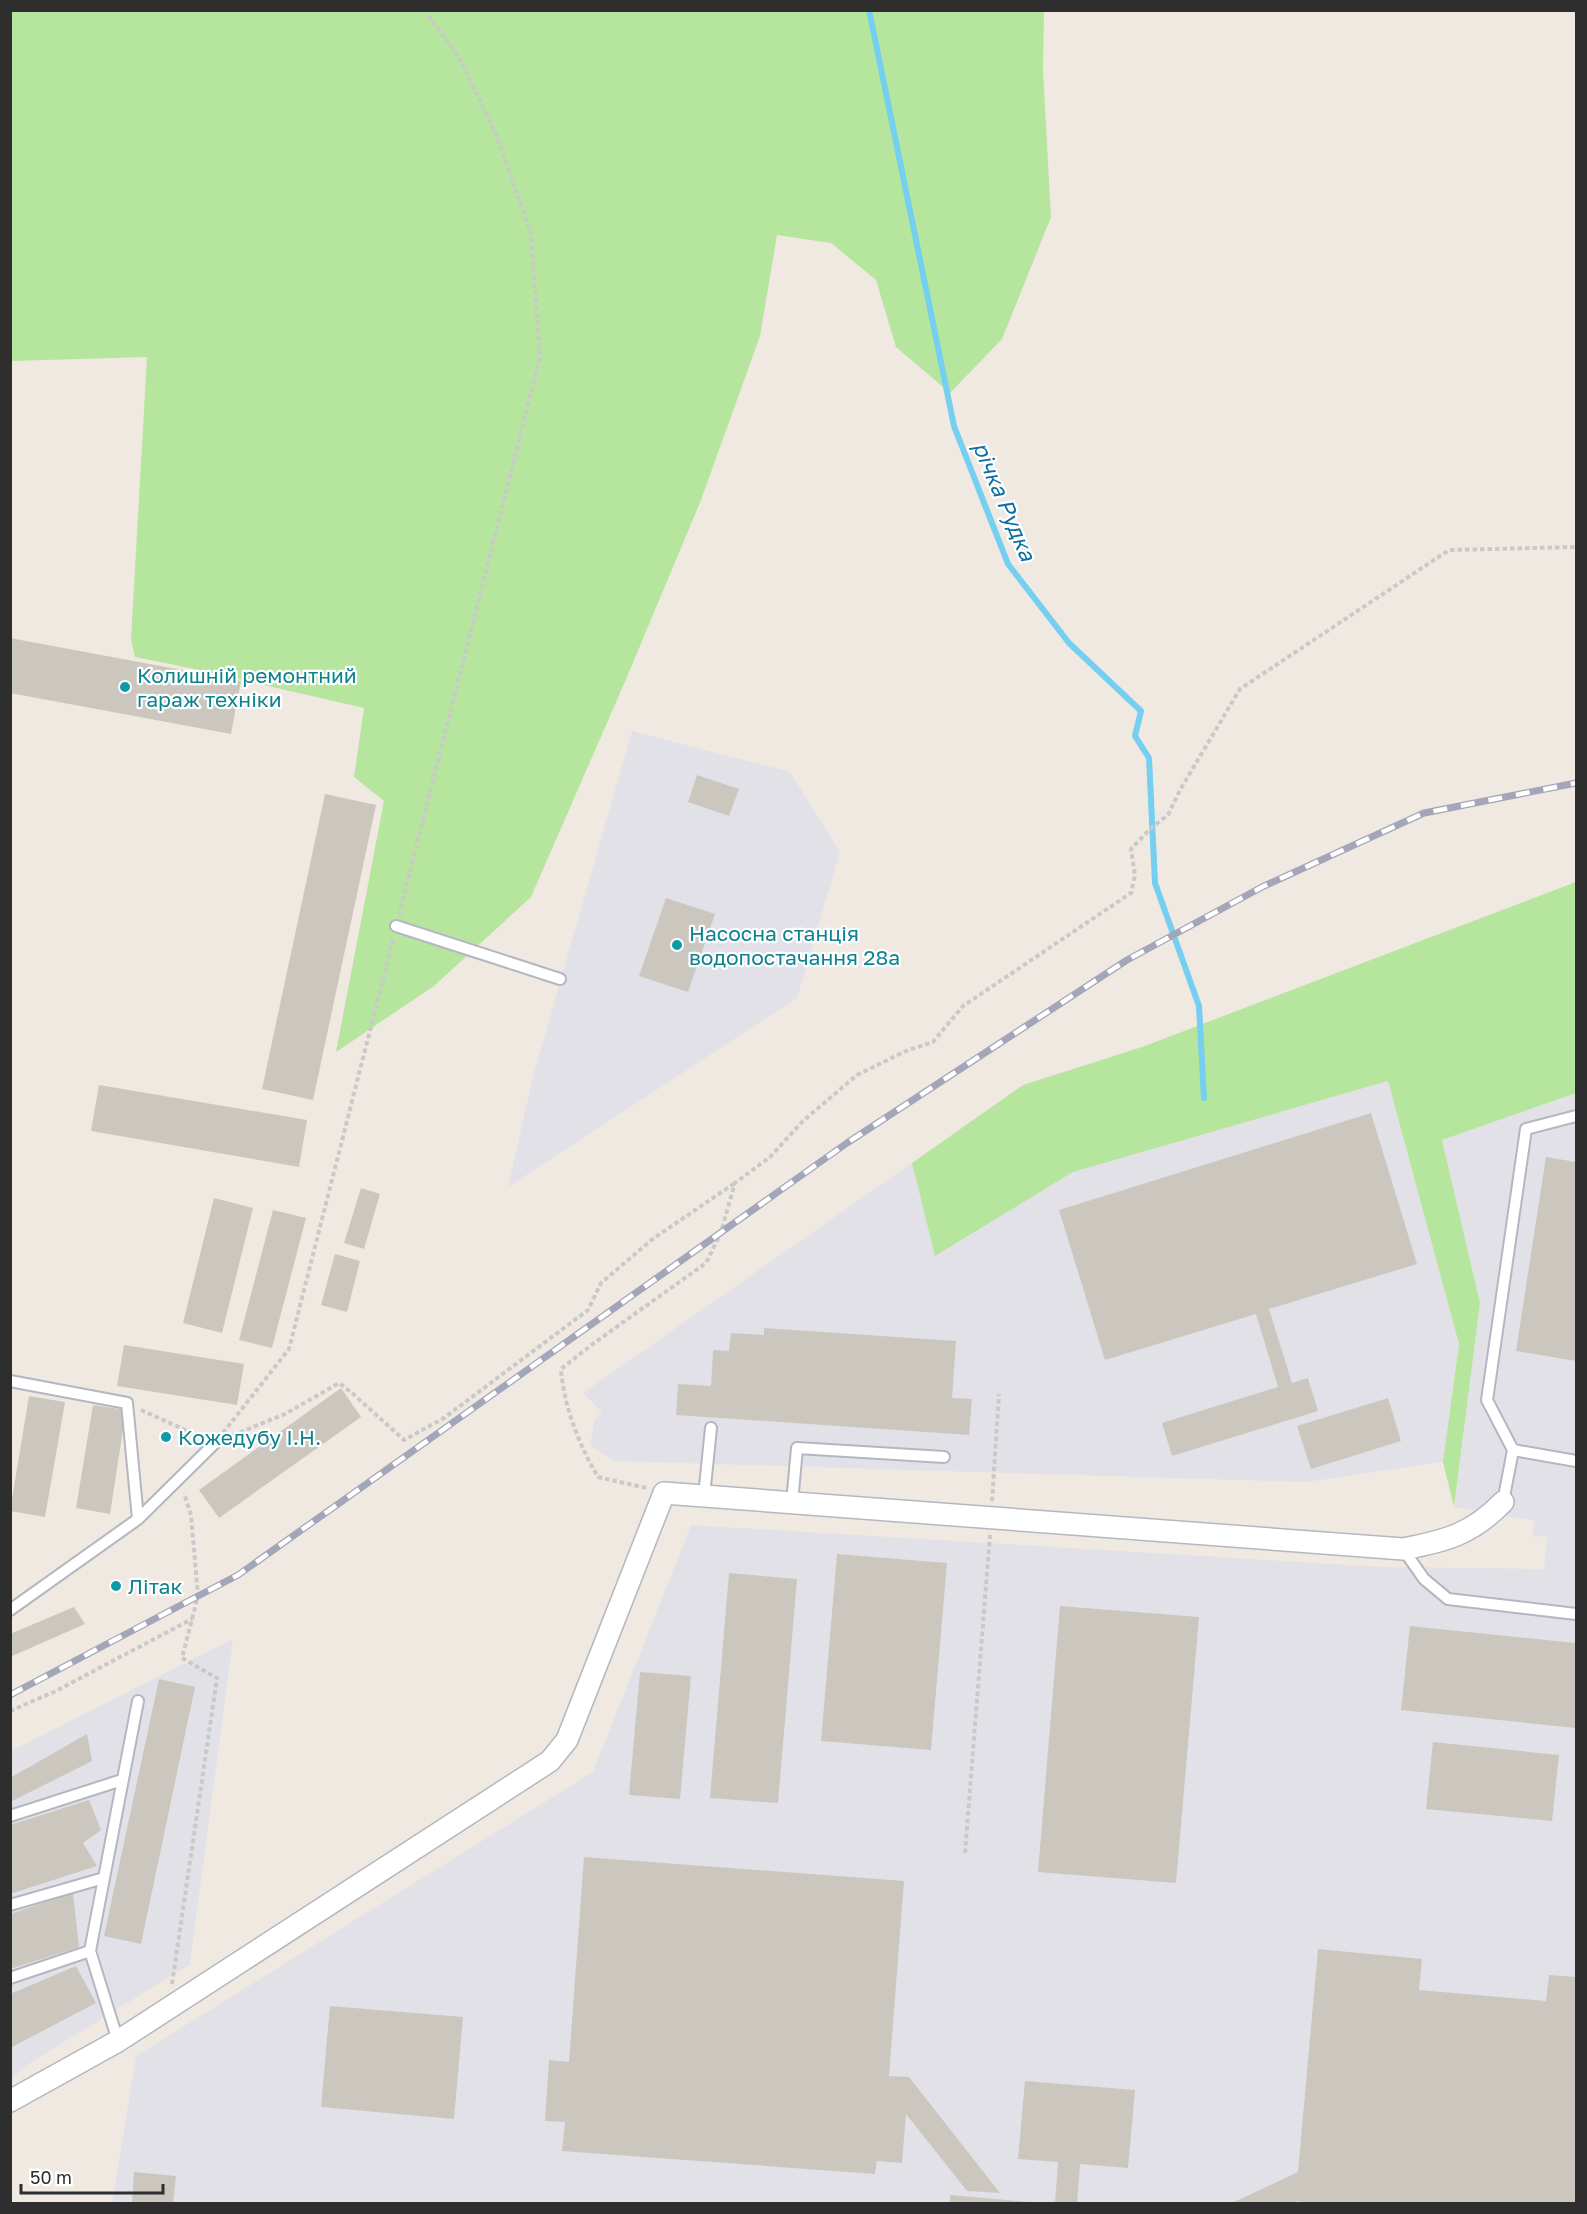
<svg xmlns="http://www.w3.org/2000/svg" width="1587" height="2214" font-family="'Golos Text',sans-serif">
	<rect width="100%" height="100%" fill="#efe9e1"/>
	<path fill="#e3e1e8" d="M632,731l158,41 50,80 -43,146 -289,189 25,-110z
		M1388,1081l71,263 -16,118 -137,20 -692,-21 -24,-16 5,-26 7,-7 -19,-19 329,-230 24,92 137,-83z
		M1576,1093v1110l-1464,1 24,-148 457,-284 98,-247 692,42 161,2 3,-33 -15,1 3,-16 -81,-14 26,-204 -38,-163z
		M233,1639l-43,325 -168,104 -11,12v-329z"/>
	<path fill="#b6e59e" d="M11,11h1033l-1,59 8,147 -49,122 -52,54 -54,-46 -20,-67 -45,-37 -54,-8 -17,101 -59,164 -74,177 -96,220 -97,89 -98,66 48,-251 -30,-24 10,-69 -179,-41 -50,-10 -4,-17 16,-283 -136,4z
		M1576,882v211l-134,47 38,163 -26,204 -11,-45 16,-118 -71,-263 -315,91 -138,84 -23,-93 111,-78 119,-38z"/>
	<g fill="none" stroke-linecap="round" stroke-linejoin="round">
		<path stroke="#75cff0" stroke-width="6" d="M869,10l85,416 54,138 61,79 72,68 -6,25 14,22 6,125 44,123 5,92"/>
	</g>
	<path fill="#cbc7bf" d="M10,638l231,43 -10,53 -221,-41z
		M697,775l42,14 -10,27 -41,-14z
		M325,794l51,11 -63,295 -51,-11z
		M666,898l49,16 -27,78 -49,-16z
		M99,1085l208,35 -8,47 -208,-36z
		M1371,1113l46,151 -148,45 23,74 16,-5 10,33 -146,45 -10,-33 116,-36 -22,-73 -151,46 -46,-150z
		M1546,1157l30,5v199l-60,-10z
		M361,1188l19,6 -16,55 -20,-6z
		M214,1198l39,10 -31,125 -39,-10z
		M273,1210l33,8 -34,130 -33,-8z
		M335,1254l25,7 -13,51 -26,-7z
		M764,1328l192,13 -4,57 20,1 -3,36 -293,-20 2,-31 33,2 2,-36 16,1 2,-18 33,2z
		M124,1345l120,19 -7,41 -120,-19z
		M341,1388l20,29 -142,101 -20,-28z
		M29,1396l36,6 -20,115 -35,-6z
		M1388,1398l13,43 -90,28 -14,-43z
		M93,1405l33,5 -16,104 -34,-6z
		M837,1554l110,9 -16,187 -110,-9z
		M729,1573l68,6 -19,224 -68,-5z
		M1060,1606l139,11 -23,266 -138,-11z
		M74,1607l11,17 -75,33v-23z
		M1410,1626l166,17v85l-175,-18z
		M640,1672l51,4 -11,123 -51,-4z
		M159,1679l36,8 -54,257 -37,-8z
		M87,1734l5,27 -82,41v-24z
		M1433,1742l126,13 -7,66 -126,-12z
		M89,1800l12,30 -18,13 14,23 -87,28v-69z
		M584,1857l320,24 -15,195 20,1 91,116 -33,-2 -61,-77 -4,49 -25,-2 -2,13 -313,-23 3,-29 -20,-1 4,-61 20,2z
		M73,1893l6,54 -69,22v-55z
		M1318,1949l104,10 -3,31 127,11 3,-26 27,2v227h-252l-28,-3 -6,3h-60l68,-32z
		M76,1966l20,37 -86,45v-54z
		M330,2006l133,11 -9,102 -133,-12z
		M1025,2081l110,9 -7,78 -48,-4 -3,40h-22l3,-42 -40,-3z
		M134,2172l42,4 -3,28h-41z
		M950,2195l80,7 -1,2h-79z"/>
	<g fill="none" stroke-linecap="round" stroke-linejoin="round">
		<g stroke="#b4b7c1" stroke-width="14">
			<path id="lane" d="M396,926l164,53
				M10,1381l117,22 11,116
				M1513,1450l63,11
				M704,1496l7,-68
				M1503,1502l10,-52 -26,-50 39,-271 50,-13
				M792,1503l5,-55 147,9
				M1403,1549l21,30 24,20 128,15
				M10,1610l128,-91 77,-76
				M10,1816l112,-36
				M10,1905l94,-27
				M90,1951l48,-250
				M10,1978l80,-27 28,90"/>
		</g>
		<g stroke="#b4b7c1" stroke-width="24">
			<path id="street" d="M10,2101l108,-60 432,-280 17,-21 97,-247 739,56c43,-8 69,-15 100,-47"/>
		</g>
		<path stroke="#c9c9c9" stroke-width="4" stroke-dasharray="4.5 3" stroke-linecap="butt" d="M399,915l141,-558 -9,-123 -35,-100 -37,-77 -35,-47
			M141,1410l62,28
			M223,1433l66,-84 104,-409
			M226,1438l59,-24 54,-31 13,10 52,47 40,-22 144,-108 13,-27 53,-45 81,-55
			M646,1488l-48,-11c-19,-32 -34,-70 -37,-108l33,-26 112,-80 15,-31 14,-49 35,-26 33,-36 54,-46 49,-24 27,-9 30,-36 168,-113 4,-18 -4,-26 19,-20 18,-14 12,-25 60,-101 209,-139 127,-3
			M992,1501l7,-107
			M10,1711l46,-20 136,-72
			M965,1853l25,-318
			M172,1984l45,-306 -35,-20 16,-62 -7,-81 -7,-22"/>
		<use href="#lane" stroke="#fff" stroke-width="10"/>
		<use href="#street" stroke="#fff" stroke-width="21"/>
		<g stroke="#a3a6b8" stroke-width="7">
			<path id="rail" d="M10,1695l228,-120 609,-432 280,-183 135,-73 162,-74 152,-30"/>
		</g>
		<use href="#rail" stroke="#fff" stroke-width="4.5" stroke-dasharray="14" stroke-linecap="butt"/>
	</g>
	<g fill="#0f9aa8" stroke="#fff" stroke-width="2">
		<circle cx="125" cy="687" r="6"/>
		<circle cx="677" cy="945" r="6"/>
		<circle cx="166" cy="1437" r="6"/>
		<circle cx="116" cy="1586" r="6"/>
	</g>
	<g text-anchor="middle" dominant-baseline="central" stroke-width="4.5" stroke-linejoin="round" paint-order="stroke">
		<g font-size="21" fill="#0d838f" stroke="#fff" text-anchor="start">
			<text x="137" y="675">Колишній ремонтний<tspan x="137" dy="24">гараж техніки</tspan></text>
			<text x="689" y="933">Насосна станція<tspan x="689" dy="24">водопостачання 28а</tspan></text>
			<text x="178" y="1437">Кожедубу І.Н.</text>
			<text x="128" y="1586">Літак</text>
		</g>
		<g font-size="22" font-style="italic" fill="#0d6fa3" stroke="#fff">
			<text transform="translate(1005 501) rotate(67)">річка Рудка</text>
		</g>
	</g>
	<rect width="1587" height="2214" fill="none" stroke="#2e2e2e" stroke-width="24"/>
	<path d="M21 2184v9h142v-9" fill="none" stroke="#2e2e2e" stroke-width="3"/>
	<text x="30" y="2184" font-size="18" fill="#2e2e2e" stroke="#ffffff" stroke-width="4.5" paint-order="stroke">50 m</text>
</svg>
